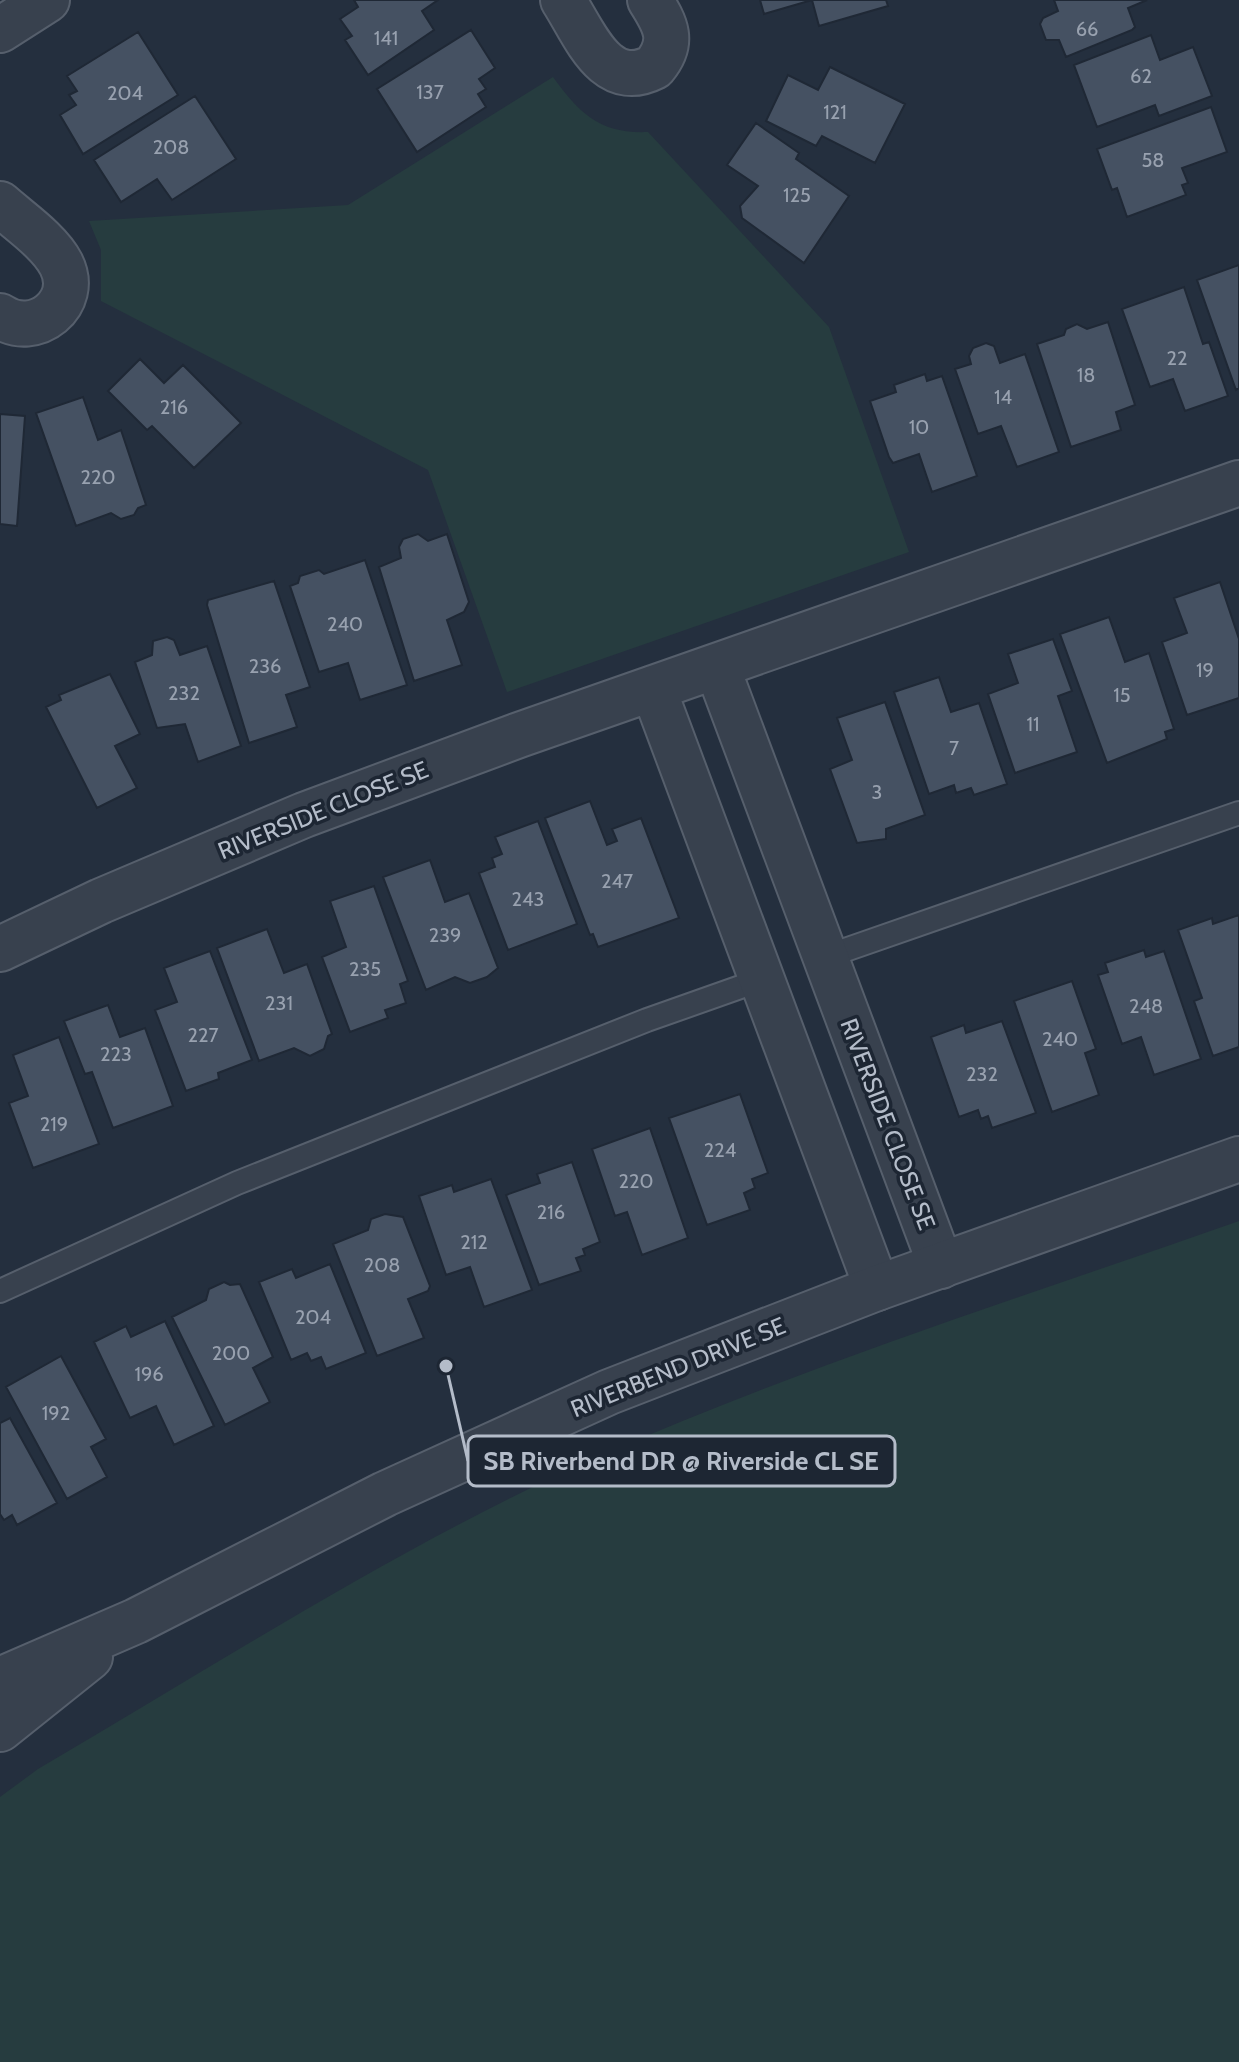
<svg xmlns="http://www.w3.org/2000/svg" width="1239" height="2062" font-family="Cabin,sans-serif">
	<rect width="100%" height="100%" fill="#242f3e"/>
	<path fill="#263c3f" d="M553,77c27,37 47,57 95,55l181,195 80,225 -402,140 -79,-222 -327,-169v-51l-12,-29 259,-16z
		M1239,1221v841h-1239v-265l38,-28c185,-108 367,-227 564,-314 207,-91 424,-159 637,-234z"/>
	<path fill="#455162" stroke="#1f2835" stroke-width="2" d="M354,0h84l-16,11 12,19 -66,45 -23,-35 7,-4 -12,-17 18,-12z
		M760,0h126l2,6 -69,20 -7,-26 -48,14z
		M1054,0h93l-19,8 7,19 -3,3 -66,27 -7,-17h-13l-6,-16 3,-6 15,-7z
		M471,30l24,38 -16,11 7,10 -8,5 8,13 -69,45 -40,-63z
		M138,32l40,63 -95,59 -23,-39 16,-10 -7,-10 8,-4 -10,-15z
		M1151,35l9,25 33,-13 19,49 -53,20 -4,-11 -58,22 -23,-62z
		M830,67l75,37 -30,59 -53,-27 -6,10 -50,-25 22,-46 30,15z
		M195,96l41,63 -64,41 -15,-21 -36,23 -27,-42z
		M1211,107l16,45 -45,16 6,15 -6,2 4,10 -59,22 -10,-29 -5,2 -15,-41z
		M756,123l43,30 -3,6 53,37 -45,67 -62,-45 -2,-12 18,-20 -31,-21z
		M1239,265v123l-3,2 -39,-110z
		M1184,287l19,57 6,-2 19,54 -43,15 -12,-32 -23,8 -28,-78z
		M1108,322l27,83 -19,7 5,18 -50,17 -34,-103 27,-9 2,-6 11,-5 10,5z
		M986,343l8,3 6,17 25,-9 34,98 -42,15 -16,-41 -23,8 -23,-65 16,-5 -2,-8 4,-8z
		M140,359l24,24 19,-18 58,58 -47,45 -42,-42 -5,4 -39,-39z
		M925,374l2,7 15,-5 35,100 -45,16 -13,-38 -26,9 -4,-6 -19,-56 26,-9 -2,-7z
		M83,397l15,43 23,-10 25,75 -8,3 -4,7 -13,4 -10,-6 -35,13 -40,-113z
		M0,414l25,2 -8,110 -17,-2z
		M418,534l10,7 19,-7 22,68 -5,10 -17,8 15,45 -48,16 -35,-114 22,-9 -2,-11 4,-8z
		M365,560l42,125 -47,15 -12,-37 -29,9 -29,-86 8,-3 2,-7 19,-6 5,4z
		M274,581l36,106 -24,8 11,32 -48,16 -42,-138 1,-5z
		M1220,582l19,57v59l-52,17 -25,-73 25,-9 -13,-35z
		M1109,617l16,45 24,-9 25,76 -9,3 2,7 -60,24 -47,-129z
		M167,637l7,3 6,15 27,-9 34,100 -43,16 -13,-38 -28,4 -22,-66 17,-7 1,-14z
		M1053,639l19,52 -14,5 19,56 -62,21 -27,-79 30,-11 -10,-29z
		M110,674l30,60 -25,12 22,42 -40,20 -51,-101 15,-7 -2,-5z
		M939,677l12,35 28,-9 28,81 -33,11 -3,-7 -15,5 -2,-8 -25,9 -35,-102z
		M885,702l40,113 -39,14v10l-29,4 -27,-74 22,-9 -15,-42z
		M590,801l17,44 10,-4 -5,-12 29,-11 38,100 -81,29 -5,-13 -3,1 -45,-117z
		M538,821l39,103 -69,26 -29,-77 16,-6 -3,-9 10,-4 -7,-17z
		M430,860l15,42 24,-9 29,75 -11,9 -17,6 -15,-6 -29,13 -43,-113z
		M374,886l34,95 -8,3 6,19 -21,7 3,8 -38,14 -28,-75 24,-10 -16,-46z
		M1239,915v132l-26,9 -19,-55 8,-3 -24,-68 34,-12 1,6z
		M267,929l17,44 23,-9 25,70 -4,2 -4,13 -14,7 -16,-8 -35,13 -42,-113z
		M1144,950l2,7 18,-6 37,108 -47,16 -13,-38 -19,7 -24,-69 10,-3 -3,-9z
		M210,951l42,109 -34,13 1,6 -33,12 -31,-81 22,-8 -13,-34z
		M1072,981l24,68 -11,4 14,42 -47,17 -38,-111z
		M108,1005l12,32 25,-9 28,78 -60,22 -21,-56 -7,2 -21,-53z
		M1002,1021l34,92 -44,15 -4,-12 -7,3 -3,-9 -19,7 -28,-80 33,-12 2,8z
		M59,1037l40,107 -66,24 -24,-65 19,-7 -15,-41z
		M740,1094l28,79 -16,6 3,9 -11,5 6,17 -43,15 -38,-107z
		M650,1128l38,110 -46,17 -15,-43 -12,4 -23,-67z
		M572,1162l28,80 -17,7 2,6 -9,3 5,13 -42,14 -33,-90 34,-12 -3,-9z
		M491,1179l41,111 -48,17 -14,-40 -24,8 -27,-79 33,-11 2,7z
		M385,1214l18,3 27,69 -2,5 -20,8 16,39 -47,18 -44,-112 35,-14 3,-11z
		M330,1264l36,89 -40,16 -5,-12 -10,4 -4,-8 -16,7 -32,-78 33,-13 4,9z
		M224,1282l6,3 10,-1 33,73 -20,11 17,34 -45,23 -53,-108 34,-17 3,-11z
		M165,1321l49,105 -40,19 -18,-39 -26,12 -36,-76 32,-16 5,11z
		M61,1356l45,83 -15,8 16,30 -40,22 -61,-112z
		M10,1418l47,85 -40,22 -5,-10 -8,5 -4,-6v-91z"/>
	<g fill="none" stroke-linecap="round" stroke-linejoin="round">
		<g stroke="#565f6c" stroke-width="26">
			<path id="service" d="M825,957l414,-144
				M0,1291l237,-108 410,-163 116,-41"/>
		</g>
		<g stroke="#565f6c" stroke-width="48">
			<path id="minor" d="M563,0c22,34 42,92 91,67 21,-25 12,-42 -4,-67
				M0,30l47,-30
				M0,204c19,17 49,37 61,60 20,39 -26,76 -61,52
				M717,667l224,599
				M653,688l224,600
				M0,949l101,-48 203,-86 215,-80 720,-252"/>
		</g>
		<g stroke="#565f6c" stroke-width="48">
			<path id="tertiary" d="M0,1680l136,-59 249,-127 224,-102 268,-104 362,-129
				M0,1729l90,-72"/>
		</g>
		<use href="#service" stroke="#38414e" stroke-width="22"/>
		<use href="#minor" stroke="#38414e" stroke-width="44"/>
		<use href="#tertiary" stroke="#38414e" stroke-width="44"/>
	</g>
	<g text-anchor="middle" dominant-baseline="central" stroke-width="7" stroke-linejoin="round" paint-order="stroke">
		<g font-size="20" fill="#98a1af">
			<text x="1087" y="29">66</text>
			<text x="386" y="38">141</text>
			<text x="1141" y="76">62</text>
			<text x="430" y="92">137</text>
			<text x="125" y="93">204</text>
			<text x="835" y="112">121</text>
			<text x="171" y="147">208</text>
			<text x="1153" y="160">58</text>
			<text x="797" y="195">125</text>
			<text x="1177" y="358">22</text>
			<text x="1086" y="375">18</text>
			<text x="1003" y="397">14</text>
			<text x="174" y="407">216</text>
			<text x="919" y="427">10</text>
			<text x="98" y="477">220</text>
			<text x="345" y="624">240</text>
			<text x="265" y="666">236</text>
			<text x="1205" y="670">19</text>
			<text x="184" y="693">232</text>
			<text x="1122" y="695">15</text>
			<text x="1033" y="724">11</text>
			<text x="954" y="748">7</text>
			<text x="877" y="792">3</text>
			<text x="617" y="881">247</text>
			<text x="528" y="899">243</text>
			<text x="445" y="935">239</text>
			<text x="365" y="969">235</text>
			<text x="279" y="1003">231</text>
			<text x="1146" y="1006">248</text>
			<text x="203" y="1035">227</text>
			<text x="1060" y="1039">240</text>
			<text x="116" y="1054">223</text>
			<text x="982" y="1074">232</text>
			<text x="54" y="1124">219</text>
			<text x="720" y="1150">224</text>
			<text x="636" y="1181">220</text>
			<text x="551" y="1212">216</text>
			<text x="474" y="1242">212</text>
			<text x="382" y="1265">208</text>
			<text x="313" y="1317">204</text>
			<text x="231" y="1353">200</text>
			<text x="149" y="1374">196</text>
			<text x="56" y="1413">192</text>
		</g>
		<g font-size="24" fill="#b4bcc9" stroke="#1d2633">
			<text transform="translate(323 810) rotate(-22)">RIVERSIDE CLOSE SE</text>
			<text transform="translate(888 1124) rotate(69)">RIVERSIDE CLOSE SE</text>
			<text transform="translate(678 1367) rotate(-22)">RIVERBEND DRIVE SE</text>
		</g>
	</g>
	<path fill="none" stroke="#b4bcc9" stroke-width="3" d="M446 1366L468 1461"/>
	<circle fill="#b4bcc9" stroke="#1d2633" stroke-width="3" cx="446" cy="1366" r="8"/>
	<rect fill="#1d2633" stroke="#b4bcc9" stroke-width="3" x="468" y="1436" width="427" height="50" rx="8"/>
	<g font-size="26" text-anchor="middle" font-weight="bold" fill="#b4bcc9">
		<text x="681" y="1470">SB Riverbend DR @ Riverside CL SE</text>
	</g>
</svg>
